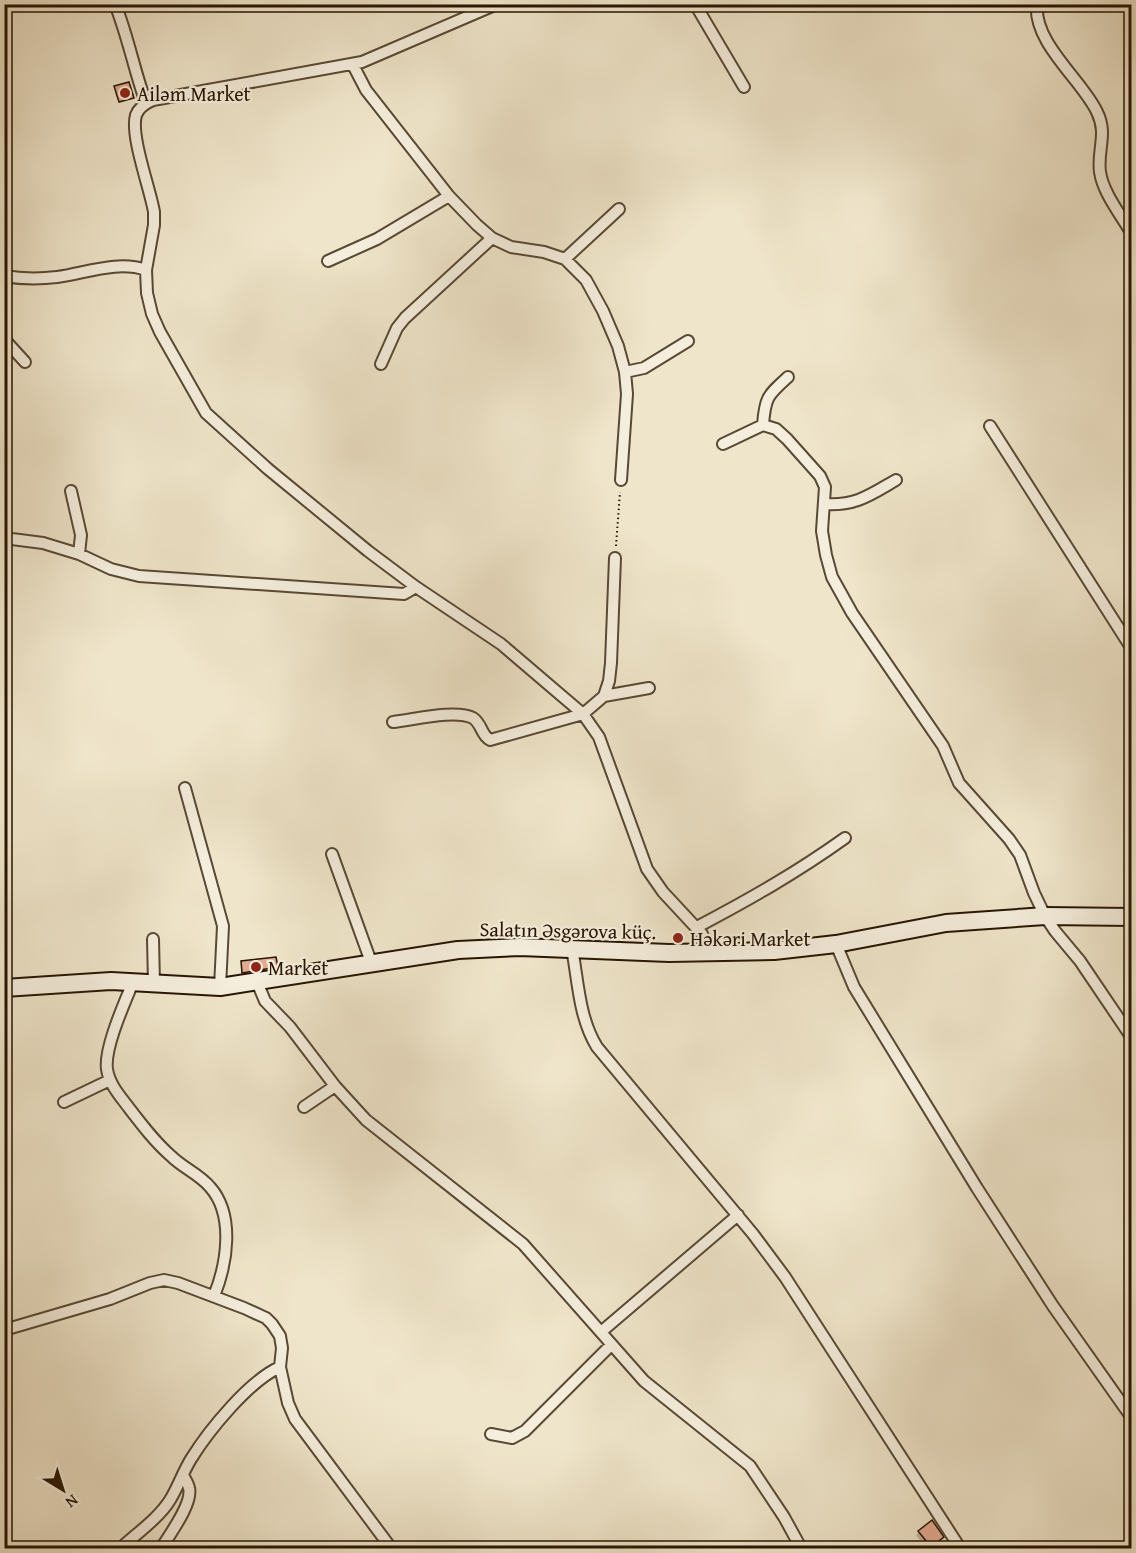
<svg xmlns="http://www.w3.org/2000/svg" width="1136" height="1553" font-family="'Gentium Book Plus',serif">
	<rect width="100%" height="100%" fill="#efe5ca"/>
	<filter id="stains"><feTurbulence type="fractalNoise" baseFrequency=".00333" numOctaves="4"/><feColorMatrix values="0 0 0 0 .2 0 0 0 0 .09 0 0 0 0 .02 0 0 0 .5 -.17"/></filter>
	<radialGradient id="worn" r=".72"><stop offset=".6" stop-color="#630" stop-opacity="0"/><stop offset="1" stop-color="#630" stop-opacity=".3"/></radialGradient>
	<path fill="#0003" d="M241,963l35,4 -35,6z
		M919,1532l20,8 -13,8 -10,-13z"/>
	<path fill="#e4aa91" stroke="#261502" stroke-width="1.5" d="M129,82l5,16 -15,4 -5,-16z
		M276,957l2,10 -36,6 -1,-12z
		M932,1520l12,17 -13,10 -13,-16z"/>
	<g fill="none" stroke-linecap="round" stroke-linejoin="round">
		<g stroke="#584934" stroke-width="14">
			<path id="street" d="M115,4c13,32 19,66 31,99
				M497,4l-135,58 -209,38c-7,3 -14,7 -17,15 -6,21 14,73 18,97v13l-8,45 1,23 5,21 8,18 46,81 62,56 100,82 48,36 85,57 82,70 16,23 48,132 16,23 39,42 6,19
				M695,4l49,83
				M1037,4c-4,39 45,76 60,108 11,22 0,38 3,60 3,21 21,43 32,62
				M353,65l13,25 83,106 28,29 15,13 19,9 33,5 21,7 21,21 17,31 15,35 7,26 2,22 -6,86
				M565,259l54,-50
				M328,261l49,-22 72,-43
				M4,276c18,3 36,3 53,1 29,-4 61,-17 89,-7
				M4,339l21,23
				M381,364l16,-36 8,-10 87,-80
				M625,372l19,-4 44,-27
				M763,425c2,-28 5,-30 25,-48
				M990,426l142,223
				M723,444l40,-19 13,4 11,10 33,37 5,11 -3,44 4,24 6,22 20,36 91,133 16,37 50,56 11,16 14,38 11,23 10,15 25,30 52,77
				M71,491l10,44 -2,19
				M825,504c31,2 45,-9 71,-24
				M4,538l39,5 36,11 32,15 28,7 265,18 12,-7
				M604,696l45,-8
				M393,722c20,-2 62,-13 80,-4 9,6 8,17 17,22l93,-26 21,-18 5,-15 2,-18 4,-105
				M185,788l38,138 -3,61
				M332,854l39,108
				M697,927c53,-28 99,-54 148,-89
				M153,939l1,44
				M836,944l18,43 123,201 76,118 79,112
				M572,948c6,33 7,70 25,99l156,187 32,43 175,271
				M133,982c-8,20 -29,66 -26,87 2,15 13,27 22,39 13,17 26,34 42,48 12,12 28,18 39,31 25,28 17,77 4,109
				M257,982l8,19 25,26 45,59 31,34 157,124 121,137 106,85 34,51 17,31
				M64,1102l46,-22
				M304,1107l31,-21
				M4,1330l106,-31 40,-16 14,-3 14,3 66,25 22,10 6,6 8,12 2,12 -2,19 8,36 7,16 96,129
				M601,1332l137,-117
				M491,1434l21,4 13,-7 86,-86
				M162,1547c8,-13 31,-44 27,-59 -1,-5 -4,-9 -6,-13
				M121,1548c16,-15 37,-29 49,-48 8,-13 13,-28 21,-41 18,-29 58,-78 89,-92"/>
		</g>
		<g stroke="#261502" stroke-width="20">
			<path id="secondary" d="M4,988l107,-7 109,6 238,-37 62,-3 149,6 105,-2 62,-7 110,-21 99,-7 87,1"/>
		</g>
		<path stroke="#261502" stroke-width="2" stroke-dasharray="1.5 3" stroke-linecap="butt" d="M616,546l4,-54"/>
		<use href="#street" stroke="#f5eedd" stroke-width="10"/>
		<use href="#secondary" stroke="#f5eedd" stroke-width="16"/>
	</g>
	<g fill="#8f2418" stroke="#f5eedd" stroke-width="2">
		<circle cx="125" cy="93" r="6"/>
		<circle cx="678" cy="938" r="6"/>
		<circle cx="256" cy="967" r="6"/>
	</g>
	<g text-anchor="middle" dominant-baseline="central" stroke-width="4.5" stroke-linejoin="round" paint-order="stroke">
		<g font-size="20" fill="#261502" stroke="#f5eedd" text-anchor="start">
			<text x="137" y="93">Ailəm Market</text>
			<text x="690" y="938">Həkəri Market</text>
			<text x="268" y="967">Market</text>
		</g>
		<g font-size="20" fill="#261502" stroke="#f5eedd">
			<text transform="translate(568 930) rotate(1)">Salatın Əsgərova küç.</text>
		</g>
	</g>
	<rect width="1136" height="1553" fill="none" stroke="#efe5ca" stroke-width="24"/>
	<rect x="6" y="6" width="1124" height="1541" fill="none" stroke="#261502" stroke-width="3"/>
	<rect x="12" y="12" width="1112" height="1529" fill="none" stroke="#261502" stroke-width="1.5"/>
	<g transform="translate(63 1490) rotate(142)" stroke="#f5eedd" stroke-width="4.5" paint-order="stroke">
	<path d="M0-4.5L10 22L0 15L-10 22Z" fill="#261502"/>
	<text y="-9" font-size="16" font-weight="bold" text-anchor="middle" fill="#261502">N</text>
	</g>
	<rect width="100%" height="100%" filter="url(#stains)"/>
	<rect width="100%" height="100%" fill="url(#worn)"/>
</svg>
